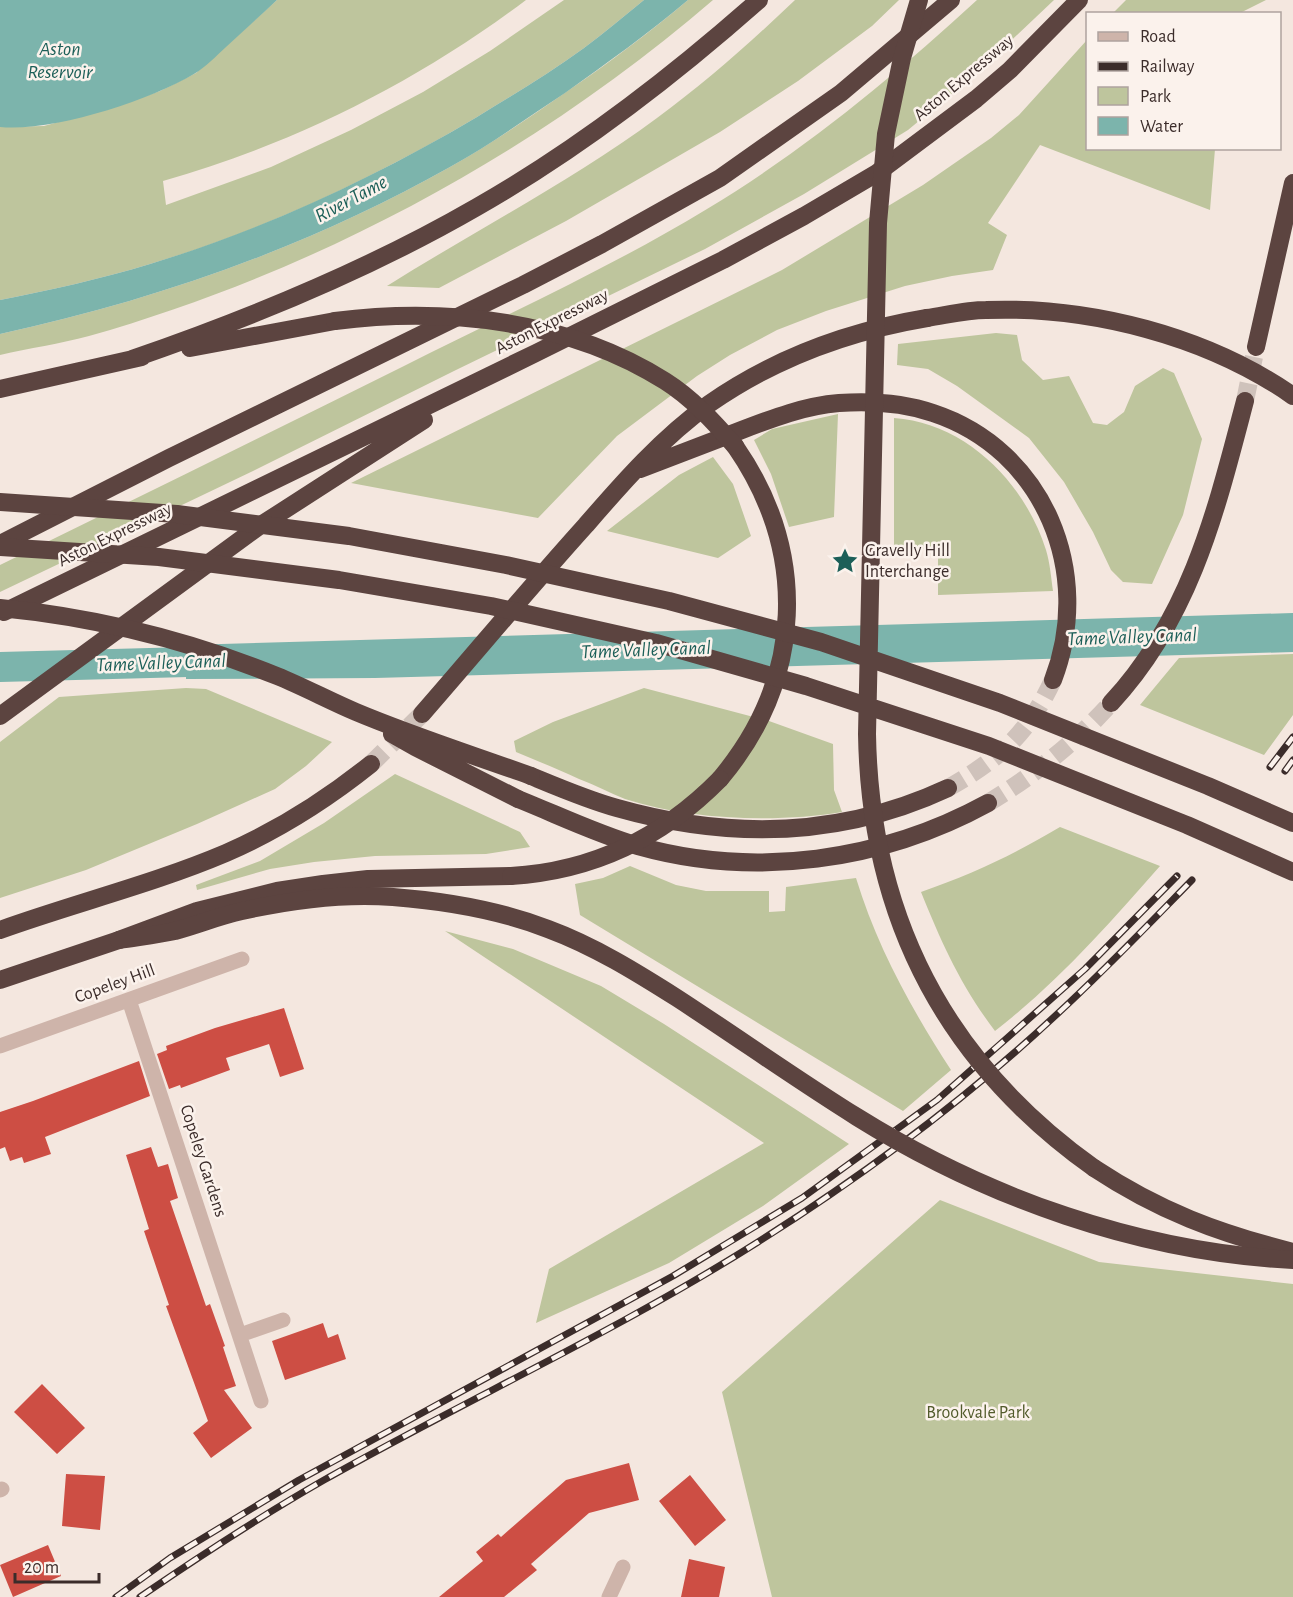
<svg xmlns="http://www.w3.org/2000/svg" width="1293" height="1597" font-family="'Alegreya Sans',sans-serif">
	<rect width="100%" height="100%" fill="#f4e7df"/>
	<path fill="#bec59d" d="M277,0h249c-109,82 -232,144 -363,181l3,24 105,-38 80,-37 72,-38 67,-41 74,-51h80c-20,16 -40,33 -60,48 -34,25 -71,47 -107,69 -103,61 -212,113 -327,147 -49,15 -100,26 -150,36v-173l44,-1 79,-22 37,-13 36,-18z
		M688,0h25c-180,155 -396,271 -624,336 -29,8 -60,12 -89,19v-21c157,-34 310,-88 450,-167 41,-23 80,-50 119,-77 41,-28 81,-58 119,-90z
		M795,0h104l-27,26 -74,55 -78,51 -154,89 -127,67 -52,-2c89,-56 185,-105 270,-168 49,-36 94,-76 138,-118z
		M977,0h77l-76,72 -70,58 -104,64 -99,55 -249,121 -203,101 -253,121v-27c135,-66 269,-132 404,-199 101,-51 206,-98 303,-157 98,-59 186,-132 270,-209z
		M1126,0h140l-26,13h-127z
		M1087,40l1,108 127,1 -5,61 -170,-65 -52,78 19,12 -14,35 -41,6 -47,10 -79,25 -49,19 -47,25 -33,21 -80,60 -79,82 -187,-35 431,-213 141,-85 68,-47 28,-23z
		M996,333l21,2 5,25 21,20 26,-4 24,47 14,2 17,-13 11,-26 28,-18 11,5 28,66 -19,76 -31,69 -29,-2 -12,-12 -18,-38 -29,-50 -35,-44 -72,-52 -29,-17 -31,-4 1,-21z
		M838,414l-4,103 -45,10 -18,-53 -17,-34 18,-11z
		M894,418c72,5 131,65 152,132 4,13 5,27 7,41l-115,4v-46h-44z
		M713,457l20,27 18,52 -33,22 -111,-27 72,-56z
		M1293,654v61l-29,40 -124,-50 39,-47z
		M186,688l20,1 126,53 -26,24 -31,23 -78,35 -111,46 -86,28v-156l59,-45z
		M644,688l125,33 64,23 1,46 8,22c-65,11 -153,8 -217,-13 -15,-6 -30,-14 -46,-20 -21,-10 -42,-18 -63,-27l-2,-11 39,-19z
		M395,774l125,58 10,15 -44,7 -111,2 -61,6 -44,7 -73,21 -1,-5 64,-24 64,-38z
		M1060,827l100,39c-51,58 -103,117 -165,165 -34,-45 -53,-87 -74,-139 51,-18 92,-37 139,-65z
		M630,866l46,19 30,6h63v21l16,-1 1,-24 70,-9c21,69 56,132 95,192l-48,41 -323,-196 -5,-31 28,-6z
		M445,931l68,18 88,37 63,38 185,120 -86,62 -94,57 -133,60 13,-54 215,-126z
		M940,1200l159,62 194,22v313h-521l-50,-205z"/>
	<path fill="#7cb4ac" d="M0,0h277c-17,16 -34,31 -51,47 -10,9 -20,20 -32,27 -46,27 -141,58 -194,53z
		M644,0h44c-39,33 -81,63 -123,93 -38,25 -75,52 -115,74 -140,79 -293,133 -450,167v-34c50,-10 101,-21 150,-36 115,-35 224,-86 327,-147 36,-22 73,-44 107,-69 20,-15 40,-32 60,-48z
		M1293,613v39l-918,26 -189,1v-34z"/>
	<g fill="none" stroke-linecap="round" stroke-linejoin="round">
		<path stroke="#7cb4ac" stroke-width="30" d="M0,667l225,-6"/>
	</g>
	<path fill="#cd4e44" d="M284,1008l20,61 -24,8 -11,-33 -43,14 4,12 -49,18 -1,-3 -11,4 -12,-35 10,-4 -1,-4 49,-18z
		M139,1061l11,35 -105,41 6,17 -27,9 -2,-6 -12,4 -5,-14 -5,2v-37l33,-11z
		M151,1147l7,20 10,-3 10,34 -8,3 36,105 4,-2 15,42 -2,1 13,39 -12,4 28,38 -41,30 -18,-25 15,-12 -42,-115 3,-1 -25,-74 5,-2 -23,-74z
		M323,1323l5,15 10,-4 8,25 -61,21 -13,-39z
		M42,1384l43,44 -28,26 -43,-42z
		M629,1463l10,37 -50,13 -58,51 6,6 -33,27h-65l44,-36 -7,-9 22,-18 3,3 65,-57z
		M66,1474l39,2 -5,54 -38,-4z
		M690,1475l36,45 -31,26 -36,-45z
		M48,1545l13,31 -48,21 -13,-32z
		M689,1559l36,8 -6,30h-38z"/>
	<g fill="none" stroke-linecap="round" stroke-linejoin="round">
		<path stroke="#cfc2bb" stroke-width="18" stroke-dasharray="18 9" stroke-linecap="butt" d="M1245,401l11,-54
			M371,764l51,-50
			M948,788c51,-29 80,-54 105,-108
			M988,803c46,-28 87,-60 123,-100"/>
		<path stroke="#ceb4aa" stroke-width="15" d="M129,1000l132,401
			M0,1046l242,-87
			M240,1335l43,-15
			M0,1490l2,-1
			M609,1597l14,-30"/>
		<path stroke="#5c4440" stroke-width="18" d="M1256,347l37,-164
			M190,348l145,-27
			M132,359c119,-41 236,-89 345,-152 102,-58 195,-130 282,-207
			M0,389l142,-32
			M640,469c31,-12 63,-24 94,-36 34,-13 68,-27 105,-30 30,-2 65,0 94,10 112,37 161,160 120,267
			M0,544l169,-86 354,-173 79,-41 118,-66 121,-85 110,-93
			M4,612l532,-259 187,-93 81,-44 73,-43 99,-74 34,-29 69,-70
			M1111,703c80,-86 105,-192 134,-302
			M422,714c55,-63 108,-127 164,-189 38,-44 76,-87 123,-121 66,-46 140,-73 218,-86
			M0,716l258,-189 166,-107
			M531,776c29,12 57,24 86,32 113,32 224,30 331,-20
			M720,779c84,-100 89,-226 15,-333
			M518,799c40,16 79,35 120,47 117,33 244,15 350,-43
			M0,930c75,-27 153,-46 226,-77 53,-23 100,-53 145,-89
			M0,980l119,-40 78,-29 80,-20 46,-7 45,-5 143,-3
			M1094,1168c65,43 124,65 199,84"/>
		<g stroke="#3b2c2a" stroke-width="7">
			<path id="rail" d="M1270,767l23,-30
				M1285,771l8,-11
				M116,1597l54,-39 129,-78 374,-204 129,-78 135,-98 148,-131 92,-93
				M140,1597c60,-41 121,-81 184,-117 144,-81 295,-150 434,-238 106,-67 206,-141 297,-226 47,-43 92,-90 137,-136"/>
		</g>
		<use href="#rail" stroke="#fbf2ec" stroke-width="4.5" stroke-dasharray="14" stroke-linecap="butt"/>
		<path stroke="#5c4440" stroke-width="18" d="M919,0l-17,58 -16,76 -8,89 -11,511c3,183 78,328 227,434
			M927,318c20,-3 39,-8 59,-8 104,-4 221,26 307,86
			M335,321c111,-14 234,-1 330,60 27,17 49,41 70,65
			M0,502l177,12 172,22 157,29 163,36 152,41 179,61 208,83 85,37
			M0,547l159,10 180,23 152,26 165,37 150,43 183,60 198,79 106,47
			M0,608c94,9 190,33 277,68 27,11 53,25 79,36 57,24 117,43 175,64
			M392,734l23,13 103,52
			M511,876c82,-5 152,-39 209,-97
			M119,940c18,-3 38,-5 56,-9 22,-6 44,-15 67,-20 49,-11 101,-18 151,-14 52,4 106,13 155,32 46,17 88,43 129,69 60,39 119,81 180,119 130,81 282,135 436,143"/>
	</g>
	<defs>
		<g id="sight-bare" transform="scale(2.07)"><path d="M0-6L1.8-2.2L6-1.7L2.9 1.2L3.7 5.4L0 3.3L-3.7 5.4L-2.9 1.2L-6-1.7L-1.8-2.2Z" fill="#1c5f58" stroke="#fbf2ec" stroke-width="2.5" paint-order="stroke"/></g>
	</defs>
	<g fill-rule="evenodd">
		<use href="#sight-bare" x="845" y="561"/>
	</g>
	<g text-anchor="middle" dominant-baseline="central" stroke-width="5" stroke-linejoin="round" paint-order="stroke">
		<g font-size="18" fill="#3b2c2a" stroke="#fbf2ec">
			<text transform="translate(964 78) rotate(-40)">Aston Expressway</text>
			<text transform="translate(552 322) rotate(-27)">Aston Expressway</text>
			<text transform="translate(115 535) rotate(-26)">Aston Expressway</text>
			<text transform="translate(115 984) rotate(-20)">Copeley Hill</text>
			<text transform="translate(203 1161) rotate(72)">Copeley Gardens</text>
		</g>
		<g font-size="18" fill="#3b2c2a" stroke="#fbf2ec" text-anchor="start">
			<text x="865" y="551">Gravelly Hill<tspan x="865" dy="21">Interchange</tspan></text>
		</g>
		<g font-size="18" fill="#525b2c" stroke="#fbf2ec">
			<text x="978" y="1413">Brookvale Park</text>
		</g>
		<g font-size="20" font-style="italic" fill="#1c5f58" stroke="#fbf2ec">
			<text x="60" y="49">Aston<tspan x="60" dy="23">Reservoir</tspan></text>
			<text transform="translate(351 199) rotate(-28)">River Tame</text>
			<text transform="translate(1132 637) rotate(-2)">Tame Valley Canal</text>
			<text transform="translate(646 650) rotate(-2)">Tame Valley Canal</text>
			<text transform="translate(161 663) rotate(-2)">Tame Valley Canal</text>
		</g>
	</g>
	<rect x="1086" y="12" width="195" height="138" fill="#fbf2ec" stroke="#aea39e" stroke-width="1.5"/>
	<rect x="1098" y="32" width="30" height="9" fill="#ceb4aa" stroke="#aea39e" stroke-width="1.5"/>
	<text x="1140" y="42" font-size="18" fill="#3b2c2a">Road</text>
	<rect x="1098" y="62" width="30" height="9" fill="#3b2c2a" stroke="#aea39e" stroke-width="1.5"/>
	<text x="1140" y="72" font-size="18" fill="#3b2c2a">Railway</text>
	<rect x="1098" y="87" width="30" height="18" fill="#bec59d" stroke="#aea39e" stroke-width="1.5"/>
	<text x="1140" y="102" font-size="18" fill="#3b2c2a">Park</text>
	<rect x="1098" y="117" width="30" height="18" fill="#7cb4ac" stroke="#aea39e" stroke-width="1.5"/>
	<text x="1140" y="132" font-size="18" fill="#3b2c2a">Water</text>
	<path d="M15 1573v9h84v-9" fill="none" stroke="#3b2c2a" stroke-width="3"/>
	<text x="24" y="1573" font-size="18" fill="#3b2c2a" stroke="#fbf2ec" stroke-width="4.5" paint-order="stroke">20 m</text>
</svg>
